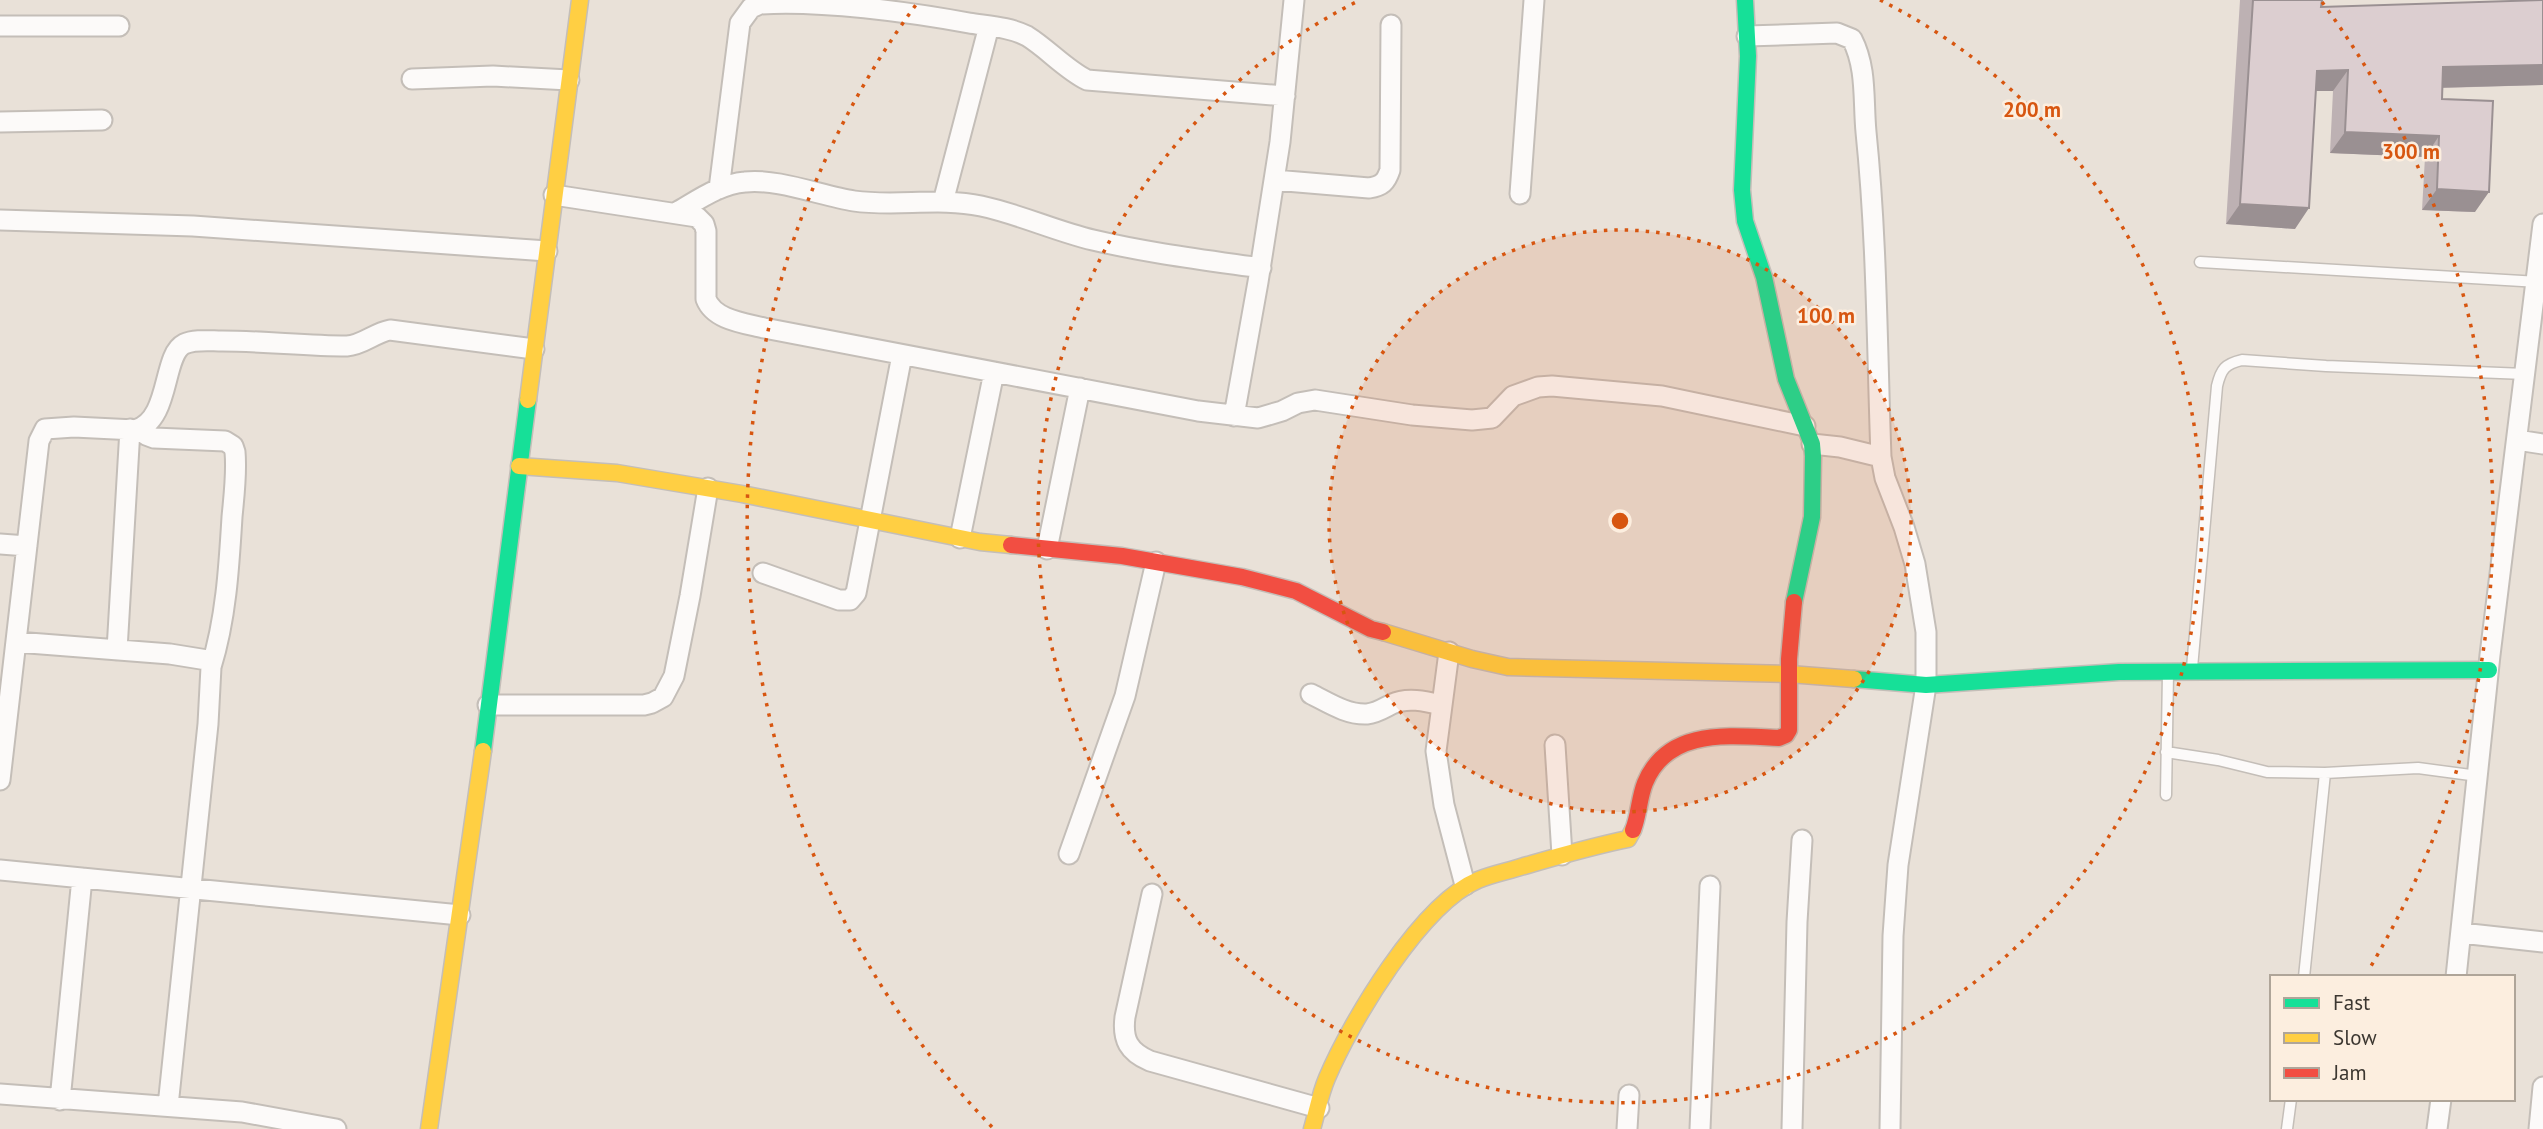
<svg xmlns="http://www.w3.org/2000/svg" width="2543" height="1129" font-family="'PT Sans',sans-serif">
	<rect width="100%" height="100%" fill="#e9e1d8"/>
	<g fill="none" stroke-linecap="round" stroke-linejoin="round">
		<g stroke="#c4beb8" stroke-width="13">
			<path id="lane" d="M2200,262l339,20
				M2192,668l25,-282c4,-17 8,-22 25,-26l84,6 199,8
				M2166,752l52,8 49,12 58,1 93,-5 60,8
				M2166,795l2,-122
				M2304,977l21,-204
				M2287,1129l4,-30"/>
		</g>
		<g stroke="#c4beb8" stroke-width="23">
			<path id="street" d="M0,26h119
				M1747,36l90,-3 15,6c15,29 11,61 14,93 11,108 11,216 15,325l4,21 19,49 11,37 11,68v53l-28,180 -5,71 -3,193
				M412,79l81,-3 76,4
				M0,122l102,-2
				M1274,180l95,8c13,-2 17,-6 21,-18l1,-145
				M719,189l21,-166 11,-15 9,-4c60,-4 149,8 209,19 18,3 41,4 58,13 21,13 38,33 60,44l198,16
				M1520,194l14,-194
				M554,195l143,22 7,7 2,7v68c8,21 38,24 58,29l434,83 60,7 24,-7 16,-8 17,-3 97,15 60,5 20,-2 21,-22 25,-9 14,-1 110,10 143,30
				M943,202l46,-176
				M677,212c21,-12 43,-28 68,-30 31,-4 77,14 109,19 42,6 85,-4 127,5 38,8 74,25 112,34 55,13 112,20 168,28
				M0,220l193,6 354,25
				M1234,416l24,-134 22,-140 14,-142
				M142,428l4,7 8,3 71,3 8,5 2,6c2,21 -1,43 -3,65 -3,50 -6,102 -21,150
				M2517,440l26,4
				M1812,444l28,3 41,10
				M960,538l34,-166
				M0,544l27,2
				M1047,549l33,-161
				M763,573l76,27h11l6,-7 46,-238
				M16,642l154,12 37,6 4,7 -3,57 -40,382
				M117,650l13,-221
				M1449,652l-13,99 8,54 21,80
				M1311,694c18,9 36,21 56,20 10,-1 17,-6 25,-10 15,-7 33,-3 49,1
				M488,705h156l8,-2 11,-6 11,-21 16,-80 18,-108
				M1555,745l7,110
				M0,780l39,-339 6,-12 29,-2 61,3c36,-10 27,-75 49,-86 11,-5 26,-3 38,-3 42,0 83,5 125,5 16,-1 27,-13 43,-16l144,19
				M1069,854l56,-158 31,-134
				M0,870l460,45
				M1152,894l-27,123c-3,23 4,35 25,44l169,47
				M2461,933l82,9
				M2456,977l34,-322 53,-431
				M0,1094l242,18 94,17
				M60,1100l22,-222
				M1627,1129l2,-34
				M1700,1129l10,-243
				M1792,1129l5,-207 5,-82
				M2437,1129l4,-30
				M2539,1129l4,-42"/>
		</g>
		<g stroke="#c4beb8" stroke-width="19">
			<path id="fast" d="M1745,0l3,56 -6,134 3,31 19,56 22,102 26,65 1,12 -1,61 -18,85
				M1854,679l72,6 193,-13 370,-2
				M483,751l45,-351"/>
		</g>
		<g stroke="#c4beb8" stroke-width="19">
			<path id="slow" d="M528,400l52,-400
				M519,466l98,7 125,21 238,48 31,3
				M1383,632l89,27 36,8 281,7 65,5
				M429,1129l54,-378
				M1312,1129c5,-17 8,-35 15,-51 24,-57 94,-174 151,-198 14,-6 31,-9 46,-14 35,-10 69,-20 104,-27l5,-9"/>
		</g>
		<g stroke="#c4beb8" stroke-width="19">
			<path id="jam" d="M1011,545l111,11 120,21 54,14 75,38 12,3
				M1633,830c6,-15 6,-32 12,-47 23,-56 85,-47 134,-45l7,-3 3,-5v-71l5,-57"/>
		</g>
		<use href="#lane" stroke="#fcfaf9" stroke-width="10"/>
		<use href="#street" stroke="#fcfaf9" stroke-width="19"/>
		<use href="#fast" stroke="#16e098" stroke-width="16"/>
		<use href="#slow" stroke="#ffcf43" stroke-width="16"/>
		<use href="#jam" stroke="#f24e42" stroke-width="16"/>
	</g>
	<path fill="#bdb1b3" d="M2240,0h82l-1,7 222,-7v85l-101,3v11l33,113 -53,-2 3,-53 -95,-4 3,-62h-17l-21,138 -69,-5z"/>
	<path fill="#9a9092" d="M2543,65v20l-114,3 14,-21z
		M2348,70l-15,21h-30l14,-20z
		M2345,132l94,4 -14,21 -95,-4z
		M2437,189l52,3 -14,20 -53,-2z
		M2240,204l69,4 -14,21 -69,-5z"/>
	<path fill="#dcced0" stroke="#9a9092" stroke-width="2" d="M2253,0h69l-1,7 222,-7v65l-100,2 -1,32 51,2 -4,91 -52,-3 2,-53 -94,-4 3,-62 -31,1 -8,137 -69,-4z"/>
	<circle cx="1620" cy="521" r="291" fill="#d75610" fill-opacity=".12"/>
	<g fill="none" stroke="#d75610" stroke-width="3.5" stroke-dasharray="3.5 7">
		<circle cx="1620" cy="521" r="291"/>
		<path d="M1880 0A582 582 0 1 1 1360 0"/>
		<path d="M992 1127A873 873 0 0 1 918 2M2322 2A873 873 0 0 1 2368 971"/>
	</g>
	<circle cx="1620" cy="521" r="10" fill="#d75610" stroke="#fceedf" stroke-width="3.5"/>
	<g font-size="21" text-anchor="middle" font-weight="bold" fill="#d75610" stroke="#fceedf" stroke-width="5" stroke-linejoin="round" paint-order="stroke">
		<text x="2032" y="117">200 m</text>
		<text x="2411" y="159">300 m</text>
		<text x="1826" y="323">100 m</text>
	</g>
	<rect x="2270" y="975" width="245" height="126" fill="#fceedf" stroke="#afa599" stroke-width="2"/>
	<rect x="2284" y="998" width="35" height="10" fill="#16e098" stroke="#afa599" stroke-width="2"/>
	<text x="2333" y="1010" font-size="21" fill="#3c3731">Fast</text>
	<rect x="2284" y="1033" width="35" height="10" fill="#ffcf43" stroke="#afa599" stroke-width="2"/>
	<text x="2333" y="1045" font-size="21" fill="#3c3731">Slow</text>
	<rect x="2284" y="1068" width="35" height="10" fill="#f24e42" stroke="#afa599" stroke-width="2"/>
	<text x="2333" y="1080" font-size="21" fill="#3c3731">Jam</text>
</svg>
